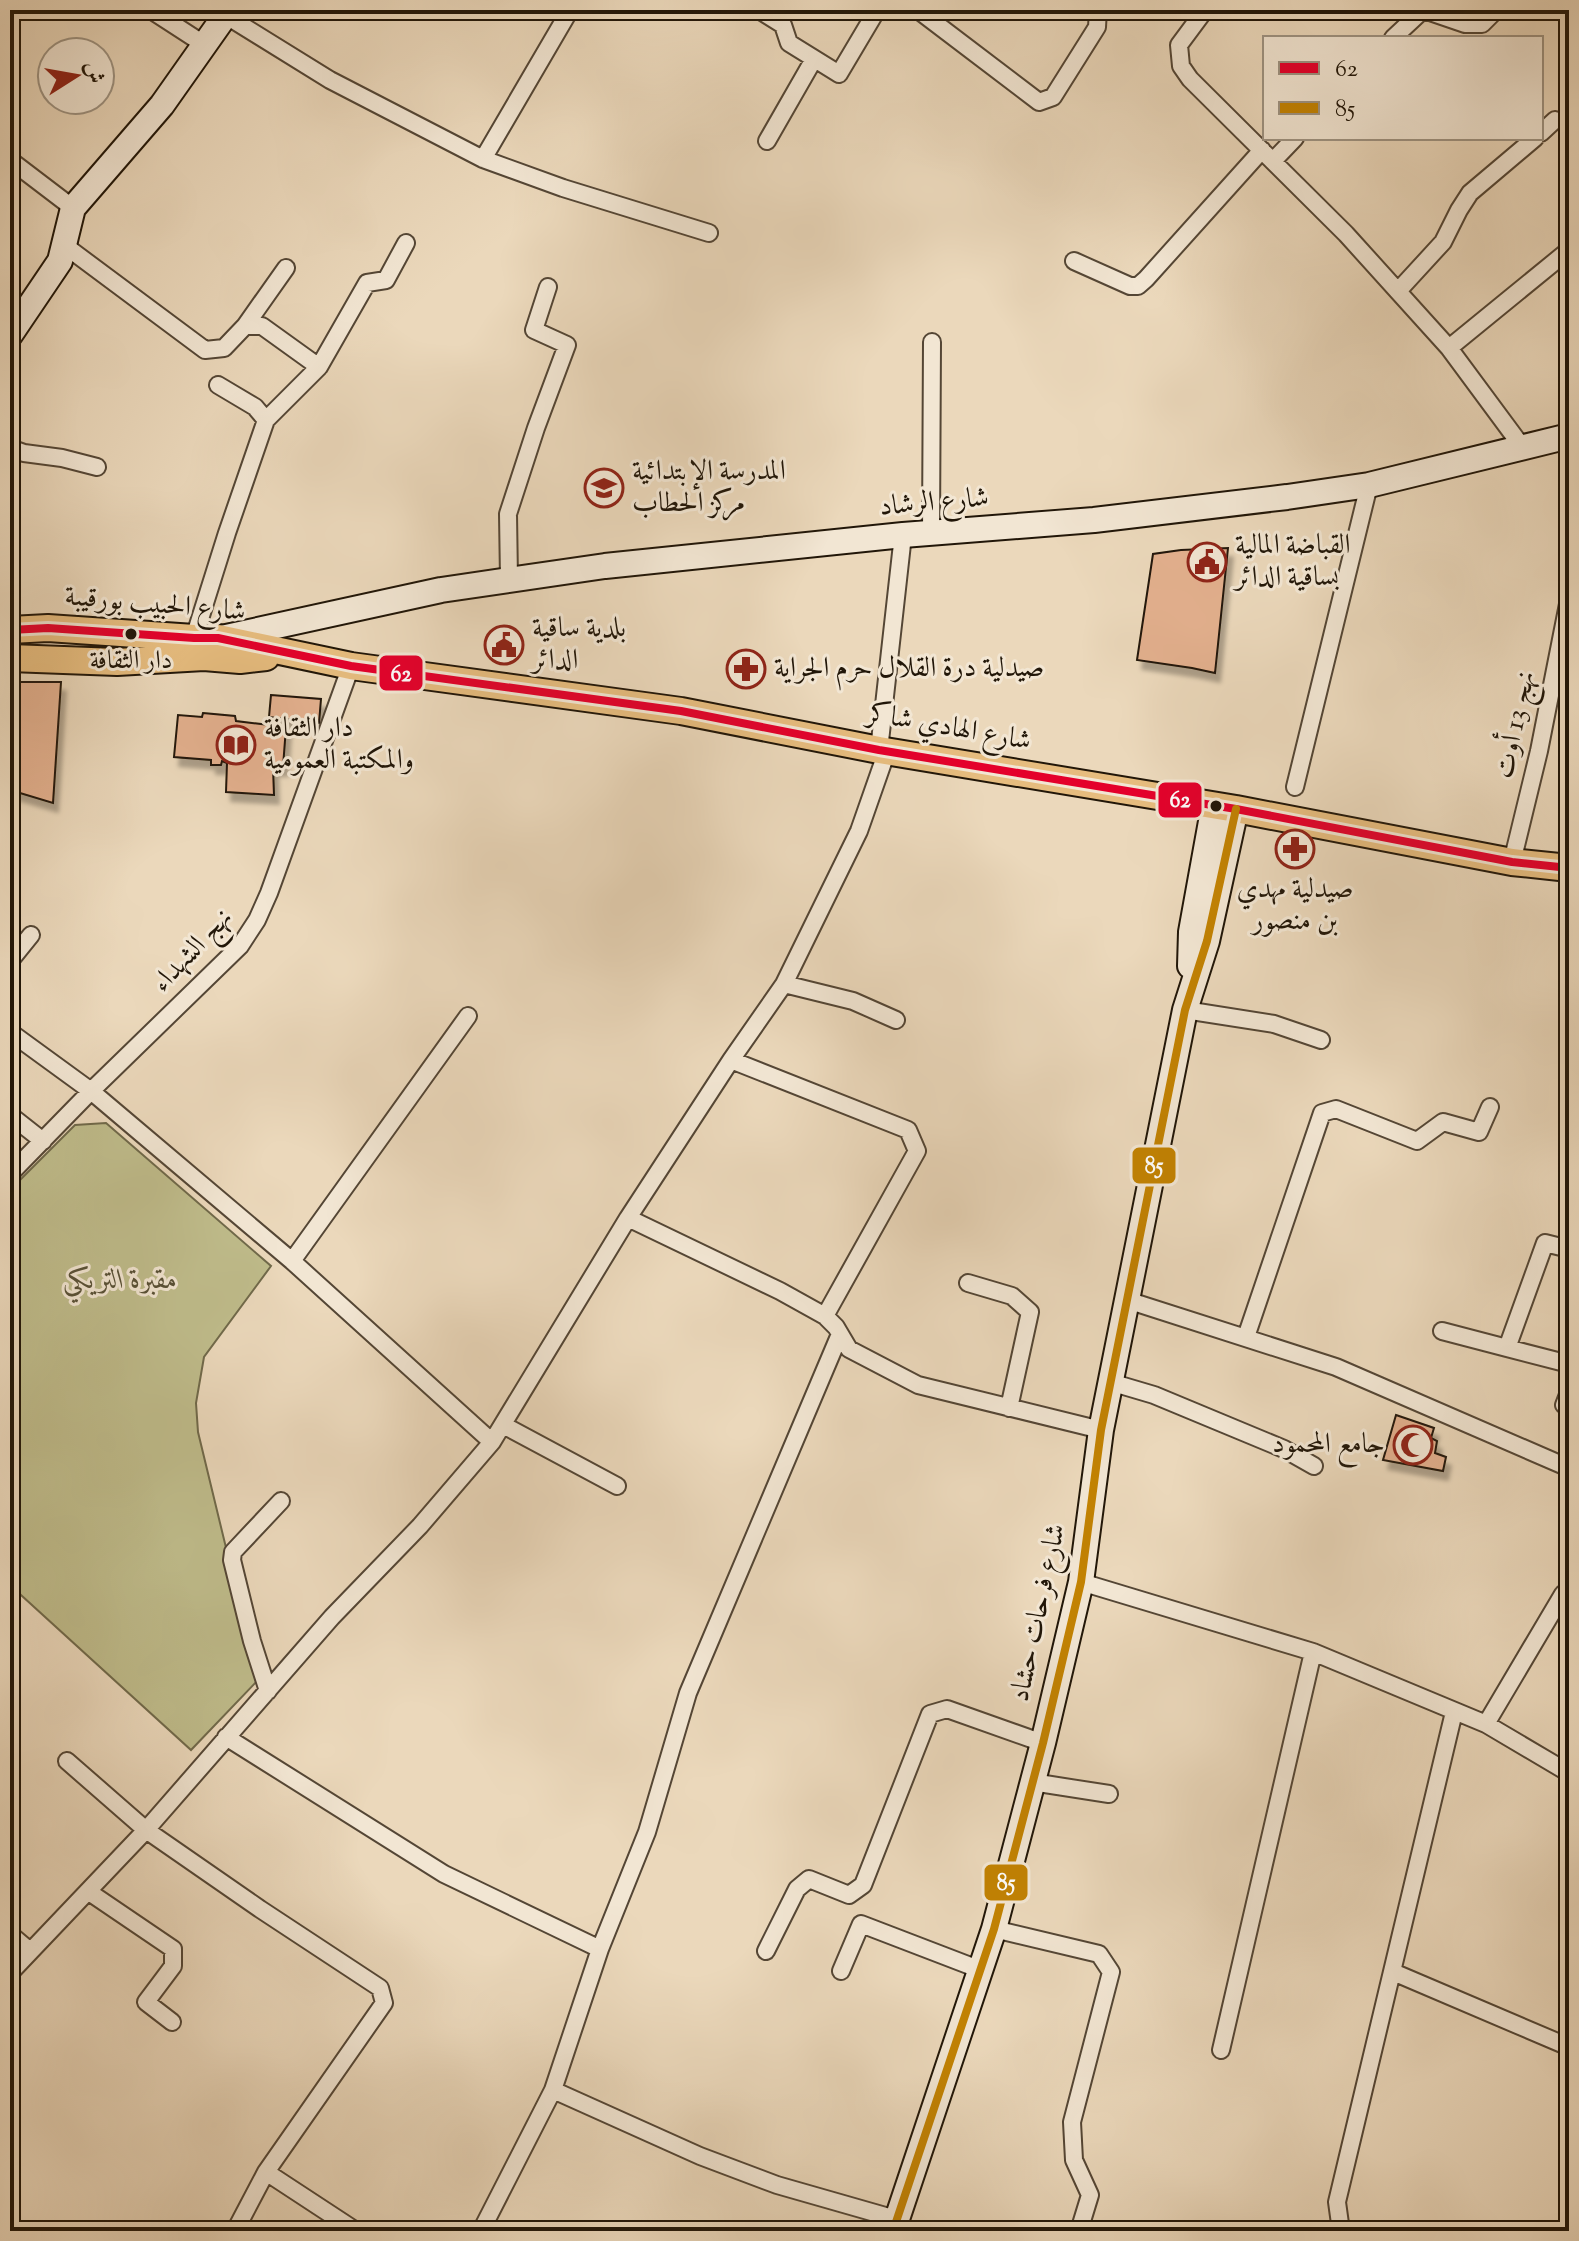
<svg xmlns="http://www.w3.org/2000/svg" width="1579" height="2241" font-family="'Sorts Mill Goudy',Amiri,serif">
	<defs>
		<filter id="shadow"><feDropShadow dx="5" dy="9" stdDeviation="2" flood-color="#0004"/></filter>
	</defs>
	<rect width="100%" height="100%" fill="#ebd8bb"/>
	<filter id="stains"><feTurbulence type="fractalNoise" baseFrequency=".0025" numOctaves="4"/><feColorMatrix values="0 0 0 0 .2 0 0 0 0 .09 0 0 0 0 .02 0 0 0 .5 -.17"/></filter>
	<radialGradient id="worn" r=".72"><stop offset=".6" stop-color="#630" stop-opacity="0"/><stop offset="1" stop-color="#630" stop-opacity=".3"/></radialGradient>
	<path fill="#bfbc8b" stroke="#70694a" stroke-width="2" d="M106,1123l165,143 -67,91 -8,46 2,29 60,248 -67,70 -181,-165v-395l65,-65z"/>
	<path fill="#e3b08e" stroke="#211608" stroke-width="2" filter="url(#shadow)" d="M1228,548l-13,125 -23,-5 -55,-8 16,-106 28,-4z
		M10,682h51l-8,121 -43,-13z
		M271,695l50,4 -2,24 -50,-6z
		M203,713l32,3 1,5 50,6 -3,40h-10l1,28 -48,-3 1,-29 -5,-2 -1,4h-10v-5l-37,-3 4,-42 24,2z
		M1396,1415l38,13 -3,10 6,3 -2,12 11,4 -3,14 -60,-11z"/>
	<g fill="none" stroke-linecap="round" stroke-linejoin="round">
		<g stroke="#544635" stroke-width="20">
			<path id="street" d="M151,10l54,35
				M759,10l24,15 6,18 50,31 38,-64
				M918,10l121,92 14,-5 44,-70 1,-17
				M1205,10l-26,35 2,21 9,13 156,155 103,114 74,100
				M1424,10l41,14h17l14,-14
				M225,15l105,65 153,79 80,29 146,45
				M1393,38l30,-28
				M1541,133l14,-13
				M767,141l47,-82
				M483,159l87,-149
				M10,160l63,48
				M1273,161l22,-23
				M64,245l141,105 19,-2 21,-22h17l57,41 48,-84 19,-3 20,-37
				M1074,261l56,25h8l8,-7 116,-129
				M1398,291l45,-49 16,-32 11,-17 65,-55
				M245,326l41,-58
				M1449,348l120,-98
				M218,385l37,22 11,13
				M10,448l14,5 38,5 35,9
				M931,532l1,-190
				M509,579l-1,-65 28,-86 31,-83 -33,-15 14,-43
				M194,638l33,-105 39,-113 53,-53
				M879,750l24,-215
				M1295,787l74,-302
				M1512,862l27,-111 30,-152
				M10,961l21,-26
				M784,984l69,17 43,19
				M1185,1010l89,14 47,16
				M10,1032l81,59 201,170 200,181
				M731,1060l177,70 9,21 -92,165
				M10,1115l33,26
				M10,1174l81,-83 149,-145 17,-26 12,-27 82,-227
				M628,1218l152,73 45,25 11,11 13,22 69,36 183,45
				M292,1261l176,-245
				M968,1283l44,13 18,16 -21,96
				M1127,1300l209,67 233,101
				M1442,1331l65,17 38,-105 24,6
				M1246,1337l76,-224 14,-4 81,32 26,-19 36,10 11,-25
				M1507,1348l62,16
				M1110,1382l44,13 130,54 30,17
				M1564,1405l5,-13
				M503,1425l114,61
				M1081,1582l232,70 173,72 83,49
				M268,1691l-16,-50 -20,-81 1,-8 48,-51
				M1486,1724l77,-130
				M226,1737l218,137 156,75
				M67,1761l79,69 114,79 120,79 4,15 -118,169 -31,59
				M1032,1782l77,12
				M89,1892l84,57v17l-27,36 26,20
				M994,1929l105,25 12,18 -39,150 2,38 16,35 -11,36
				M10,1934l20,17
				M766,1951l31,-62 12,-10 40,16 14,-10 67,-171 17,-5 96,34
				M841,1971l20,-47 120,46
				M1393,1972l176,75
				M10,1973l136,-143 186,-213 88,-91 72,-84 136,-224 103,-158 53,-76 75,-153 28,-80
				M1221,2050l92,-398
				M553,2090l147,66 77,29 119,34
				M266,2172l90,59
				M481,2231l72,-141 47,-141 47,-117 41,-139 152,-359
				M1341,2231l-4,-29 117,-490"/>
		</g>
		<g stroke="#211608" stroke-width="28">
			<path id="secondary" d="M10,335l50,-74 13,-53 89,-103 67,-95
				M217,639l224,-49 164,-24 298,-31 191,-15 193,-23 82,-12 200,-49
				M1190,966l1,-34 23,-127
				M893,2231l101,-302 49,-186 38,-161 20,-152 84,-420 22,-69 29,-132"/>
		</g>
		<g stroke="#211608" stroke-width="30">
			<path id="primary" d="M10,630l38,-2 146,10h24l133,28 330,45 198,39 357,59 276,53 57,6
				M10,658l107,4 87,-5 36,3 26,-3"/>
		</g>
		<use href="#street" stroke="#f2e6d3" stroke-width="16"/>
		<use href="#secondary" stroke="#f2e6d3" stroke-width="24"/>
		<use href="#primary" stroke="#e6bc7e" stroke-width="26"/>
		<g stroke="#f2e6d3" stroke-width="14">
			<path id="bus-1" d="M10,630l38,-2 146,10h24l133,28 330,45 198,39 357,59 276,53 57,6"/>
		</g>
		<g stroke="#f2e6d3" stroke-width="14">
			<path id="bus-2" d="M893,2231l101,-302 49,-186 38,-161 20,-152 84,-420 22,-69 29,-132"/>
		</g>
		<use href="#bus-1" stroke="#e4002b" stroke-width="8"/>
		<use href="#bus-2" stroke="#c28202" stroke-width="8"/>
	</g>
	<defs>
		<g id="school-ring" transform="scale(2)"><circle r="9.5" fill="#f2e6d3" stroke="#8f2418" stroke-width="1.5"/><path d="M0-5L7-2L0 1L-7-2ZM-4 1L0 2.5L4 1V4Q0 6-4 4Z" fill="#8f2418"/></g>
		<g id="civic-ring" transform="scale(2)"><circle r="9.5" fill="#f2e6d3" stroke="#8f2418" stroke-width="1.5"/><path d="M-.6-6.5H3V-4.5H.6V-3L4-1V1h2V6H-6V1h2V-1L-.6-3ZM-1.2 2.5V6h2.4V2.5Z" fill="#8f2418"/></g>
		<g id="pharmacy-ring" transform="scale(2)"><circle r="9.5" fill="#f2e6d3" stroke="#8f2418" stroke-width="1.5"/><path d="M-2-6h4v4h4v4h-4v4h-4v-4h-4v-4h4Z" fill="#8f2418"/></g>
		<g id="library-ring" transform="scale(2)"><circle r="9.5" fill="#f2e6d3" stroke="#8f2418" stroke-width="1.5"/><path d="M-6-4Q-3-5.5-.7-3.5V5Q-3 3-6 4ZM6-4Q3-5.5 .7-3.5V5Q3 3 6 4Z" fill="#8f2418"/></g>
		<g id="mosque-ring" transform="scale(2)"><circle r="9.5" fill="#f2e6d3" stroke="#8f2418" stroke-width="1.5"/><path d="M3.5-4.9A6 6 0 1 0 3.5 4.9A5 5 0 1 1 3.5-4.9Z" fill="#8f2418"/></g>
	</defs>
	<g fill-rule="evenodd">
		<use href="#school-ring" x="604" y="488"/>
		<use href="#civic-ring" x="1207" y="562"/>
		<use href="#civic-ring" x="504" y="645"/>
		<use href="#pharmacy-ring" x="746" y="669"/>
		<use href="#library-ring" x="236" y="745"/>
		<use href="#pharmacy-ring" x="1295" y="849"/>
		<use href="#mosque-ring" x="1413" y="1445"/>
	</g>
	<g fill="#211608" stroke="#f2e6d3" stroke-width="3">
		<circle cx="131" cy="634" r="7"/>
		<circle cx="1216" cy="806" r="7"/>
	</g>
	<g text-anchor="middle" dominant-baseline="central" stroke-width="6" stroke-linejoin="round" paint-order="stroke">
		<g font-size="26" fill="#211608" stroke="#f2e6d3">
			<text x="131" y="661">دار الثقافة</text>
		</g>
		<g font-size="28" fill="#211608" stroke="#f2e6d3" text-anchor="start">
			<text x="632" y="472">المدرسة الإبتدائية<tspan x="632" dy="32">مركز الحطاب</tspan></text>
			<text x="1235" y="546">القباضة المالية<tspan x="1235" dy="32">بساقية الدائر</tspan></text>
			<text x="532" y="629">بلدية ساقية<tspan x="532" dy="32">الدائر</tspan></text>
			<text x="774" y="669">صيدلية درة القلال حرم الجراية</text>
			<text x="264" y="729">دار الثقافة<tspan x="264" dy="32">والمكتبة العمومية</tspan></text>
			<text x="1295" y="890" text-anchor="middle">صيدلية مهدي<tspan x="1295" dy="32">بن منصور</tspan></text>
			<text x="1385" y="1445" text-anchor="end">جامع المحمود</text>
		</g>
		<g font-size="28" fill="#211608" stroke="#f2e6d3">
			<text transform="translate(934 503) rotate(-5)">شارع الرشاد</text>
			<text transform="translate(155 605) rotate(5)">شارع الحبيب بورقيبة</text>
			<text transform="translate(1516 725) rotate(-78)">نهج 13 أوت</text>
			<text transform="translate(949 728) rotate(10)">شارع الهادي شاكر</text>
			<text transform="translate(193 951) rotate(-47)">نهج الشهداء</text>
			<text transform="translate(1039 1613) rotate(-78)">شارع فرحات حشاد</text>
		</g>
		<g font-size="28" font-style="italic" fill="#585036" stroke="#f2e6d3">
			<text x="120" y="1281">مقبرة التريكي</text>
		</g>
	</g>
	<g stroke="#f2e6d3" stroke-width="3">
		<rect x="378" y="654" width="46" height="38" rx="8" fill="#e4002b"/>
		<rect x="1157" y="781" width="46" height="38" rx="8" fill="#e4002b"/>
		<rect x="1131" y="1146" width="46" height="39" rx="8" fill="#c28202"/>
		<rect x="983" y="1863" width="46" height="39" rx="8" fill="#c28202"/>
	</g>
	<g font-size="22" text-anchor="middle" font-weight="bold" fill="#fff">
		<text x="401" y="681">62</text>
		<text x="1180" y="807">62</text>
		<text x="1154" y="1173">85</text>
		<text x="1006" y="1890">85</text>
	</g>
	<rect width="1579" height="2241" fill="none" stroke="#ebd8bb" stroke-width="40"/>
	<rect x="12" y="12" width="1555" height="2217" fill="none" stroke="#211608" stroke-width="4"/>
	<rect x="20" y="20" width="1539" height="2201" fill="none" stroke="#211608" stroke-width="2"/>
	<rect x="1263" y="36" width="280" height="104" fill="#f2e6d3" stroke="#9e9382" stroke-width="2"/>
	<rect x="1279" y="62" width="40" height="12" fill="#e4002b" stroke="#9e9382" stroke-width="2"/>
	<text x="1335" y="76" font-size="24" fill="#211608">62</text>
	<rect x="1279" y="102" width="40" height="12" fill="#c28202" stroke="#9e9382" stroke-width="2"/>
	<text x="1335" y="116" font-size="24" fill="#211608">85</text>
	<g transform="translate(76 76) rotate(79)"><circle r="38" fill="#f2e6d3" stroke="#9e9382" stroke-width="2"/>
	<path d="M0-6L14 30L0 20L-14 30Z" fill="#8f2418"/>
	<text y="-12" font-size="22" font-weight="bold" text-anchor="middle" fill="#211608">ش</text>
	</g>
	<rect width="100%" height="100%" filter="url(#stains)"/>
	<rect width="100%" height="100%" fill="url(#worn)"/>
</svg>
